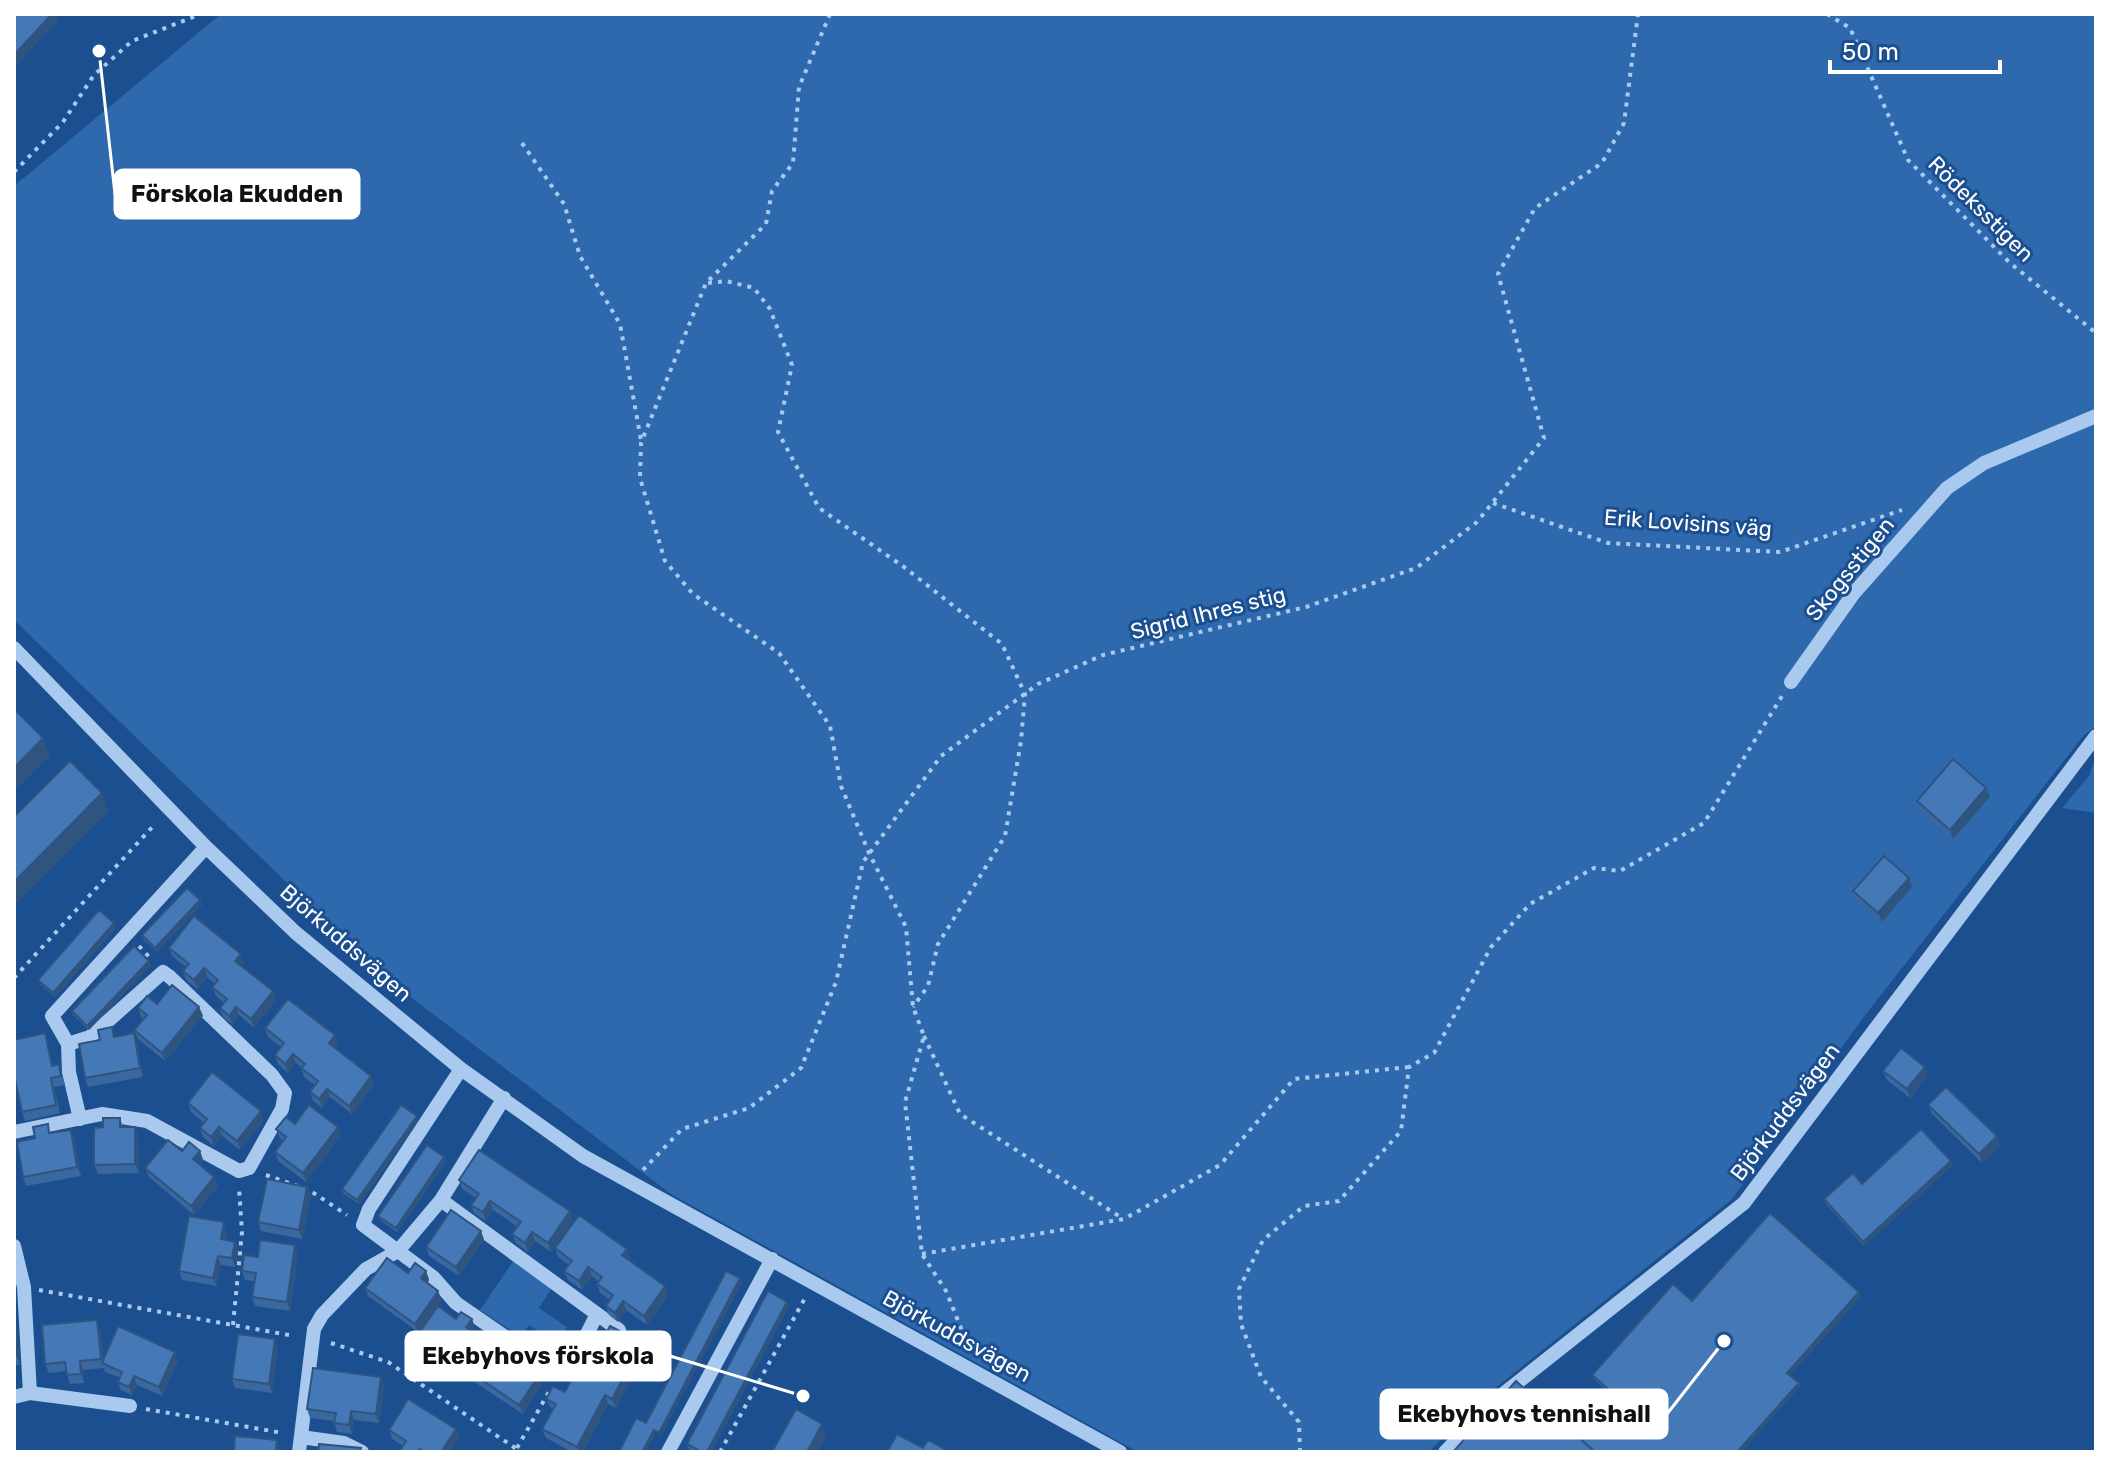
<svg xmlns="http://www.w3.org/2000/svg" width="2110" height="1466" font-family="Rubik,sans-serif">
	<rect width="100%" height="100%" fill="#1b4f8f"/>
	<path fill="#2e69ad" d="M221,14h1875v712l-12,9 -221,283 -131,181 -263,210 -40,43h-291l-467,-258 -283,-214 -374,-360v-434z
		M2096,755v58l-34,-5 27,-32z
		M514,1260l39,26 -14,22 28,19 -10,16 -28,-18 -8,12 -41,-27z"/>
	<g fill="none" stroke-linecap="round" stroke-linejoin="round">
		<path stroke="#a9c9ee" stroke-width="4" stroke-dasharray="4 6" stroke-linecap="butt" d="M830,14l-31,73 -6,76 -21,28 -6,33 -60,59 -65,160 -1,35 25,83 28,33 86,59 51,73 11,60 28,67 37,74 7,80 11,29 -19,66 17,152 24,37 23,57
			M1827,14l23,14 58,132 102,103 86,70
			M522,143l42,61 16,52 40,68 21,116
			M14,172l49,-50 31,-47 38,-34 69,-27
			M708,283l18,-2 28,7 16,21 22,56 -14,67 41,76 85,59 98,77 23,50 -4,47 -16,95 -67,108 -10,42 -15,21
			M1493,503l115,40 172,9 122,-42
			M139,946l13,14
			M14,978l141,-154
			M924,1036l36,78 162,104
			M643,1170l39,-41 67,-21 52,-40 35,-86 27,-120 78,-106 97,-72 65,-29 203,-48 110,-39 61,-46 67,-84 -46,-164 37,-66 67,-45 22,-40 14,-109
			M266,1175l43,15 38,25
			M922,1254l202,-35 96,-54 74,-86 115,-12
			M39,1290l255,46
			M233,1325l9,-93 -3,-44
			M331,1343l57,19 133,90
			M146,1409l137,24
			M517,1448l33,-58
			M720,1452l85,-154
			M1300,1452l-1,-30 -38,-45 -20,-53 -2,-35 24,-49 41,-34 35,-5 62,-70 8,-64 25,-14 57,-106 39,-43 64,-36 26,3 84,-48 78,-127"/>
		<path stroke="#a9c9ee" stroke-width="14" d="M14,648l192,199 90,86 165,136 122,87 537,296
			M1791,682l63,-89 93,-105 37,-25 112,-47
			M68,1044l1,28 11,47
			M14,1132l88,-18 45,7 92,50 10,-3 33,-59 3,-16 -13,-18 -102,-98 -7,-5 -73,65 -22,7 -16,-28 154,-169
			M441,1200l156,114 -18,36 -20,24 -103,-71 -23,-26 -70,-52 6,-16 92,-140
			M14,1246l10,41 6,106 -16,4
			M597,1314l22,16
			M30,1393l100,13
			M301,1437l43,6 18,9
			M299,1452l15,-123 8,-14 44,-46 32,-18 43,-51 63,-102
			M668,1452l104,-193
			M1445,1452l48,-50 251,-199 352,-467"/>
	</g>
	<path fill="#3a679d" d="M1990,797l-37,42 -33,-29 -3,-9z
		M1912,887l-30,35 -26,-22 -3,-9z
		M200,900l2,5 -45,47 -13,-12 -2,-5z
		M116,928l-61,69 -15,-13 -2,-4z
		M169,948l75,15 -3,3 35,34 -22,28 -15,-13 -7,9 -9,-7 -3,-9 4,-5 -8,-7 -4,-9 3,-3 -8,-7 -9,12 -12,-9 -3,-9 3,-4 -14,-11z
		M151,965l-62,65 -16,-15 -1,-4z
		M157,1004l42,3 4,9 -38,45 -27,-22 -4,-9 10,-11 -3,-2 -3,-9z
		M265,1028l73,16 -3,4 39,37 -22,29 -22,-17 -8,11 -9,-7 -3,-9 5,-7 -11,-8 -3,-10 -5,-4 -8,10 -10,-9 -3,-9 6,-8 -13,-10z
		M45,1033l8,32 6,-1 6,21 -11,2 6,26 -35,8 -3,-9z
		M134,1033l3,9 6,35 -55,10 -3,-9 15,-38z
		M1883,1071l45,5 -18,22 -23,-18z
		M188,1103l76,17 -24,30 -18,-14 -8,10 -11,-9 -3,-9 4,-5 -13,-11z
		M1928,1105l69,31 3,9 -18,18 -50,-49z
		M120,1118l3,9h12l3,9 1,37 -41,1 -4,-9 9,-38z
		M418,1121l-59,83 -16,-11 -1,-4z
		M276,1129l65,7 -35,46 -28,-21 -3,-9 8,-11 -3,-3z
		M51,1133l23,6 7,37 -55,10 -3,-9z
		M182,1151h18l3,9 -4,5 19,21 -24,29 -45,-38 -4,-9z
		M444,1157l2,5 -49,70 -17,-12 -2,-4z
		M1951,1161l1,5 -88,80 -38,-42 -2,-5 38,-15z
		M459,1180l111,31 3,9 -22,32 -16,-11 -7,11 -12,-9 -4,-9 6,-7 -25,-17 -7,11 -12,-8 -3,-8 5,-7 -14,-9z
		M307,1187l4,9 -9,43 -41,-8 -3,-9z
		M227,1231l-2,9 10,2 3,9 -3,16 -14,-2 -4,21 -35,-6 -3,-9z
		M481,1231l3,9 -25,36 -30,-20 -3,-9z
		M295,1245l3,9 -8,57 -35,-5 -3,-9 2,-16 -9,-1 -3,-9 16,-14z
		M555,1248l75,10 -1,2 39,35 -21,30 -21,-15 -8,12 -9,-7 -3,-9 4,-6 -10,-7 -3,-9 2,-2 -7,-6 -10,14 -14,-10 -4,-9 5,-6 -11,-8z
		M426,1271l3,9 -2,3 15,17 -24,32 -50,-36 -3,-8 43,-15z
		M1859,1292l2,5 -71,78 9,8 1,4 -229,43 35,-40 -12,-11 -2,-4 100,-74z
		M789,1306l-78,146h-15l-8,-4 -1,-4z
		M14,1317l2,7 4,41h-6z
		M456,1319h16l3,9 -3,3 13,9 4,9 -23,32 -48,-33 -3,-9z
		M100,1329l3,31 75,1 -16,35 -25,-11 -5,10 -11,-5 -3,-8 2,-4 -15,-6 -1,-4 -21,2 1,13 -14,1 -4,-13 -17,2 -4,-9z
		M278,1347l-6,46 -37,-5 -3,-9z
		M597,1350l49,2 -30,56 -8,-4 -25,48h-11l-26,-14 -4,-9 11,-20 -3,-2 -4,-8 19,-7 19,-15 5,-8 -6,-4 -4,-9z
		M529,1356l3,9 -3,4 13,15 -19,30 -47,-31 -3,-9 37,-16z
		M381,1377l3,9 -5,37 -25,-3 -2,14 -15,-2 -3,-11 -24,-3 -3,-9z
		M456,1429l3,9 -9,14h-51l4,-6 -11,-7 -3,-9z"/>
	<path fill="#305480" d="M52,14h3l3,7 -44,47v-13z
		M43,738l7,17 -36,36v-23z
		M1986,788l4,9 -37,42 -3,-9z
		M102,793l7,18 -95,95v-24z
		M1909,878l3,9 -30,35 -4,-9z
		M200,900l2,5 -45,47 -2,-4z
		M114,923l2,5 -61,69 -2,-4z
		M241,954l3,9 -6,6 -3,-8z
		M149,961l2,4 -62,65 -2,-4z
		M204,968l3,9 -9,12 -4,-9z
		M273,991l3,9 -22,28 -3,-9z
		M199,1007l4,9 -38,45 -3,-8z
		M236,1007l3,8 -7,9 -3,-8z
		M134,1033l3,9 6,35 -3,-9z
		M335,1035l3,9 -6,8 -3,-9z
		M293,1054l3,9 -8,10 -3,-9z
		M1925,1067l3,9 -18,22 -3,-9z
		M371,1076l3,9 -22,29 -3,-8z
		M327,1089l3,8 -8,11 -3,-9z
		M261,1111l3,9 -24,30 -3,-9z
		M417,1116l1,5 -59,83 -2,-4z
		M135,1127l3,9 1,37 -4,-9z
		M219,1127l3,9 -8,10 -3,-9z
		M338,1127l3,9 -35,46 -3,-9z
		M71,1130l3,9 7,37 -4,-9z
		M1997,1136l3,9 -18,18 -3,-9z
		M200,1151l3,9 -7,8 -3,-9z
		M444,1157l2,5 -49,70 -1,-4z
		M1951,1161l1,5 -88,80 -1,-4z
		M214,1177l4,9 -24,29 -3,-9z
		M307,1187l4,9 -9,43 -3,-9z
		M490,1201l3,9 -7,11 -3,-9z
		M570,1211l3,9 -22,32 -3,-9z
		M224,1222l3,9 -3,17 -3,-9z
		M481,1231l3,9 -25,36 -3,-9z
		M532,1232l3,9 -7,11 -3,-9z
		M235,1242l3,9 -3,16 -3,-9z
		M295,1245l3,9 -8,57 -3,-9z
		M627,1249l3,9 -5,6 -3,-9z
		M218,1256l3,9 -4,21 -4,-8z
		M588,1267l4,9 -10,14 -3,-9z
		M426,1271l3,9 -5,7 -3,-9z
		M740,1278l2,5 -82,155 -1,-5z
		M665,1286l3,9 -21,30 -3,-9z
		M438,1291l4,9 -24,32 -3,-8z
		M1859,1292l2,5 -72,80 -2,-4z
		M623,1301l3,9 -8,12 -3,-9z
		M787,1302l2,4 -78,146h-4z
		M14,1317l2,7 4,41 -3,-9z
		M472,1319l3,9 -6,8 -3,-9z
		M97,1320l3,9 3,35 -2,-5z
		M275,1339l3,8 -6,46 -3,-9z
		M485,1340l4,9 -23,32 -3,-8z
		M642,1343l4,9 -30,56 -4,-9z
		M175,1352l3,9 -16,35 -3,-9z
		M529,1356l3,9 -6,8 -3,-9z
		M80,1361l3,9 1,13 -3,-9z
		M539,1375l3,9 -19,30 -4,-9z
		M134,1376l3,9 -5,10 -3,-8z
		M381,1377l3,9 -5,37 -3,-9z
		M1799,1383l1,4 -58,65h-5z
		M605,1395l3,9 -25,48h-4l-2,-5z
		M351,1411l3,9 -2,14 -3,-9z
		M822,1424l4,13 -8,15h-11z
		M456,1429l3,9 -9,14h-9z
		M654,1430l1,5 -9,17h-4z
		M277,1440l3,9v3h-4z"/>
	<path fill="#4478b7" stroke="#305480" stroke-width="2" d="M14,14h38l-38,41z
		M14,709l29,29 -29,30z
		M1953,759l33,29 -36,42 -33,-29z
		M70,761l32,32 -88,89v-65z
		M1884,856l25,22 -31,35 -25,-22z
		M187,888l13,12 -45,48 -13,-13z
		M99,910l15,13 -61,70 -15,-13z
		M194,916l47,38 -6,7 38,30 -22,28 -15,-12 -7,9 -9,-8 7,-9 -15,-12 6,-7 -14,-12 -10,12 -11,-9 6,-7 -20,-16z
		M134,946l15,15 -62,65 -15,-15z
		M172,985l27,22 -37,46 -28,-23 13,-15 -9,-7 9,-12 10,8z
		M288,999l47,36 -6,8 42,33 -22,30 -22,-17 -8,10 -9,-7 8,-11 -17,-13 4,-4 -12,-10 -8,10 -10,-9 9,-12 -19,-15z
		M112,1027l2,10 20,-4 6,35 -55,10 -6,-34 21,-4 -2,-10z
		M45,1033l7,33 7,-2 2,12 -10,2 5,27 -34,7 -8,-37v-35z
		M1901,1048l24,19 -18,22 -24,-18z
		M212,1072l49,39 -24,30 -18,-14 -8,10 -11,-9 7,-9 -19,-16z
		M1946,1087l51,49 -18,18 -51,-49z
		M309,1105l29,22 -35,46 -28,-21 11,-15 -10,-8 10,-12 9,7z
		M401,1105l16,11 -60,84 -15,-11z
		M103,1118h17v9h15v37l-41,1v-37l9,-1z
		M48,1124l1,9 22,-3 6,37 -54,10 -6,-35 18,-4 -2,-11z
		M1921,1129l30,32 -88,81 -39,-43 29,-26 9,11z
		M168,1140l14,11 7,-9 11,9 -7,8 21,18 -23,29 -46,-38z
		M427,1145l17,12 -48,71 -18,-12z
		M479,1150l91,61 -22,32 -16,-11 -7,11 -13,-9 9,-12 -31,-21 -7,11 -12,-7 8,-11 -20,-14z
		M267,1179l40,8 -8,43 -41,-8z
		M451,1210l30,21 -25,36 -30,-20z
		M1770,1213l89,79 -72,81 12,10 -62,69h-142l-24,-22 37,-41 -16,-14 81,-91 19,17z
		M579,1215l48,34 -5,6 43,31 -21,30 -21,-15 -8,12 -9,-7 7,-11 -16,-11 5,-7 -14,-10 -9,14 -15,-10 8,-10 -17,-13z
		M189,1216l35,6 -3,17 14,3 -3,16 -14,-2 -5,22 -34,-7z
		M260,1240l35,5 -8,57 -35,-5 4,-24 -14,-2 2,-16 14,2z
		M387,1258l21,15 7,-10 11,8 -5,7 17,13 -23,33 -50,-36z
		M726,1271l14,7 -81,155 -5,-3 -12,22h-23l17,-34 10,5z
		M768,1291l19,11 -80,150h-5l-15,-8z
		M438,1306l18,13 5,-7 11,7 -6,8 19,13 -22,33 -48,-34z
		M97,1320l4,39 -21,2 1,13 -14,1 -2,-13 -20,2 -3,-39z
		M14,1322l3,34h-3z
		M118,1326l57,26 -16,35 -25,-11 -5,11 -11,-5 4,-10 -20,-9z
		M610,1326l32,17 -30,56 -7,-4 -28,52 -35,-18 14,-25 -10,-5 7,-13 12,6 10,-19 9,4 8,-14 -13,-7 7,-12 11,6z
		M238,1334l37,5 -6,45 -37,-5z
		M492,1346l18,12 7,-10 12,8 -6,8 16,11 -20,30 -46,-31z
		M313,1368l68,9 -5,37 -25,-3 -2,14 -15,-2 2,-10 -29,-4z
		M1516,1381l79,71h-142z
		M408,1399l48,30 -15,23h-17l-4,-3 -2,3h-19l7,-11 -17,-11z
		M796,1409l26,15 -15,28h-35z
		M897,1434l26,14 5,-8 18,10 -1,2h-58z
		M235,1436l42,4 -1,12h-42z
		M319,1444l42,4 -1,4h-42z"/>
	<g text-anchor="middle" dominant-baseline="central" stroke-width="6" stroke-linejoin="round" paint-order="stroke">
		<g font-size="22" fill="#fff" stroke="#1b4f8f">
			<text transform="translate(1981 209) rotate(45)">Rödeksstigen</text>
			<text transform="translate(1688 523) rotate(4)">Erik Lovisins väg</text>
			<text transform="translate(1850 569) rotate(-51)">Skogsstigen</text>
			<text transform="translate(1208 613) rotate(-14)">Sigrid Ihres stig</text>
			<text transform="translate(346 943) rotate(41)">Björkuddsvägen</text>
			<text transform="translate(1785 1112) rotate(-53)">Björkuddsvägen</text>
			<text transform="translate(957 1336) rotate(29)">Björkuddsvägen</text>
		</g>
	</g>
	<path fill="none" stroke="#fff" stroke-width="3" d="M99 51L115 194M803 1396L670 1356M1724 1341L1667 1414"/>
	<g fill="#fff" stroke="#1b4f8f" stroke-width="3">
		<circle cx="99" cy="51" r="8"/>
		<circle cx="803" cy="1396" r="8"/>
		<circle cx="1724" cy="1341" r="8"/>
	</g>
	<g fill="#fff" stroke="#fff" stroke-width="3">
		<rect x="115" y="170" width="244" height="48" rx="8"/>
		<rect x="406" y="1332" width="264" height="48" rx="8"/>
		<rect x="1381" y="1390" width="286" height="48" rx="8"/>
	</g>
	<g font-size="24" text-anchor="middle" font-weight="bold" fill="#111">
		<text x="237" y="202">Förskola Ekudden</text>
		<text x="538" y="1364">Ekebyhovs förskola</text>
		<text x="1524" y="1422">Ekebyhovs tennishall</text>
	</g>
	<rect width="2110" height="1466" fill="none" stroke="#ffffff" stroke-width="32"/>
	<path d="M1830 60v12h170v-12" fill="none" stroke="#ffffff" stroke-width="4"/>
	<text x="1842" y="60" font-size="24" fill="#ffffff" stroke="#1b4f8f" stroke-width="6" paint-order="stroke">50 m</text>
</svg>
